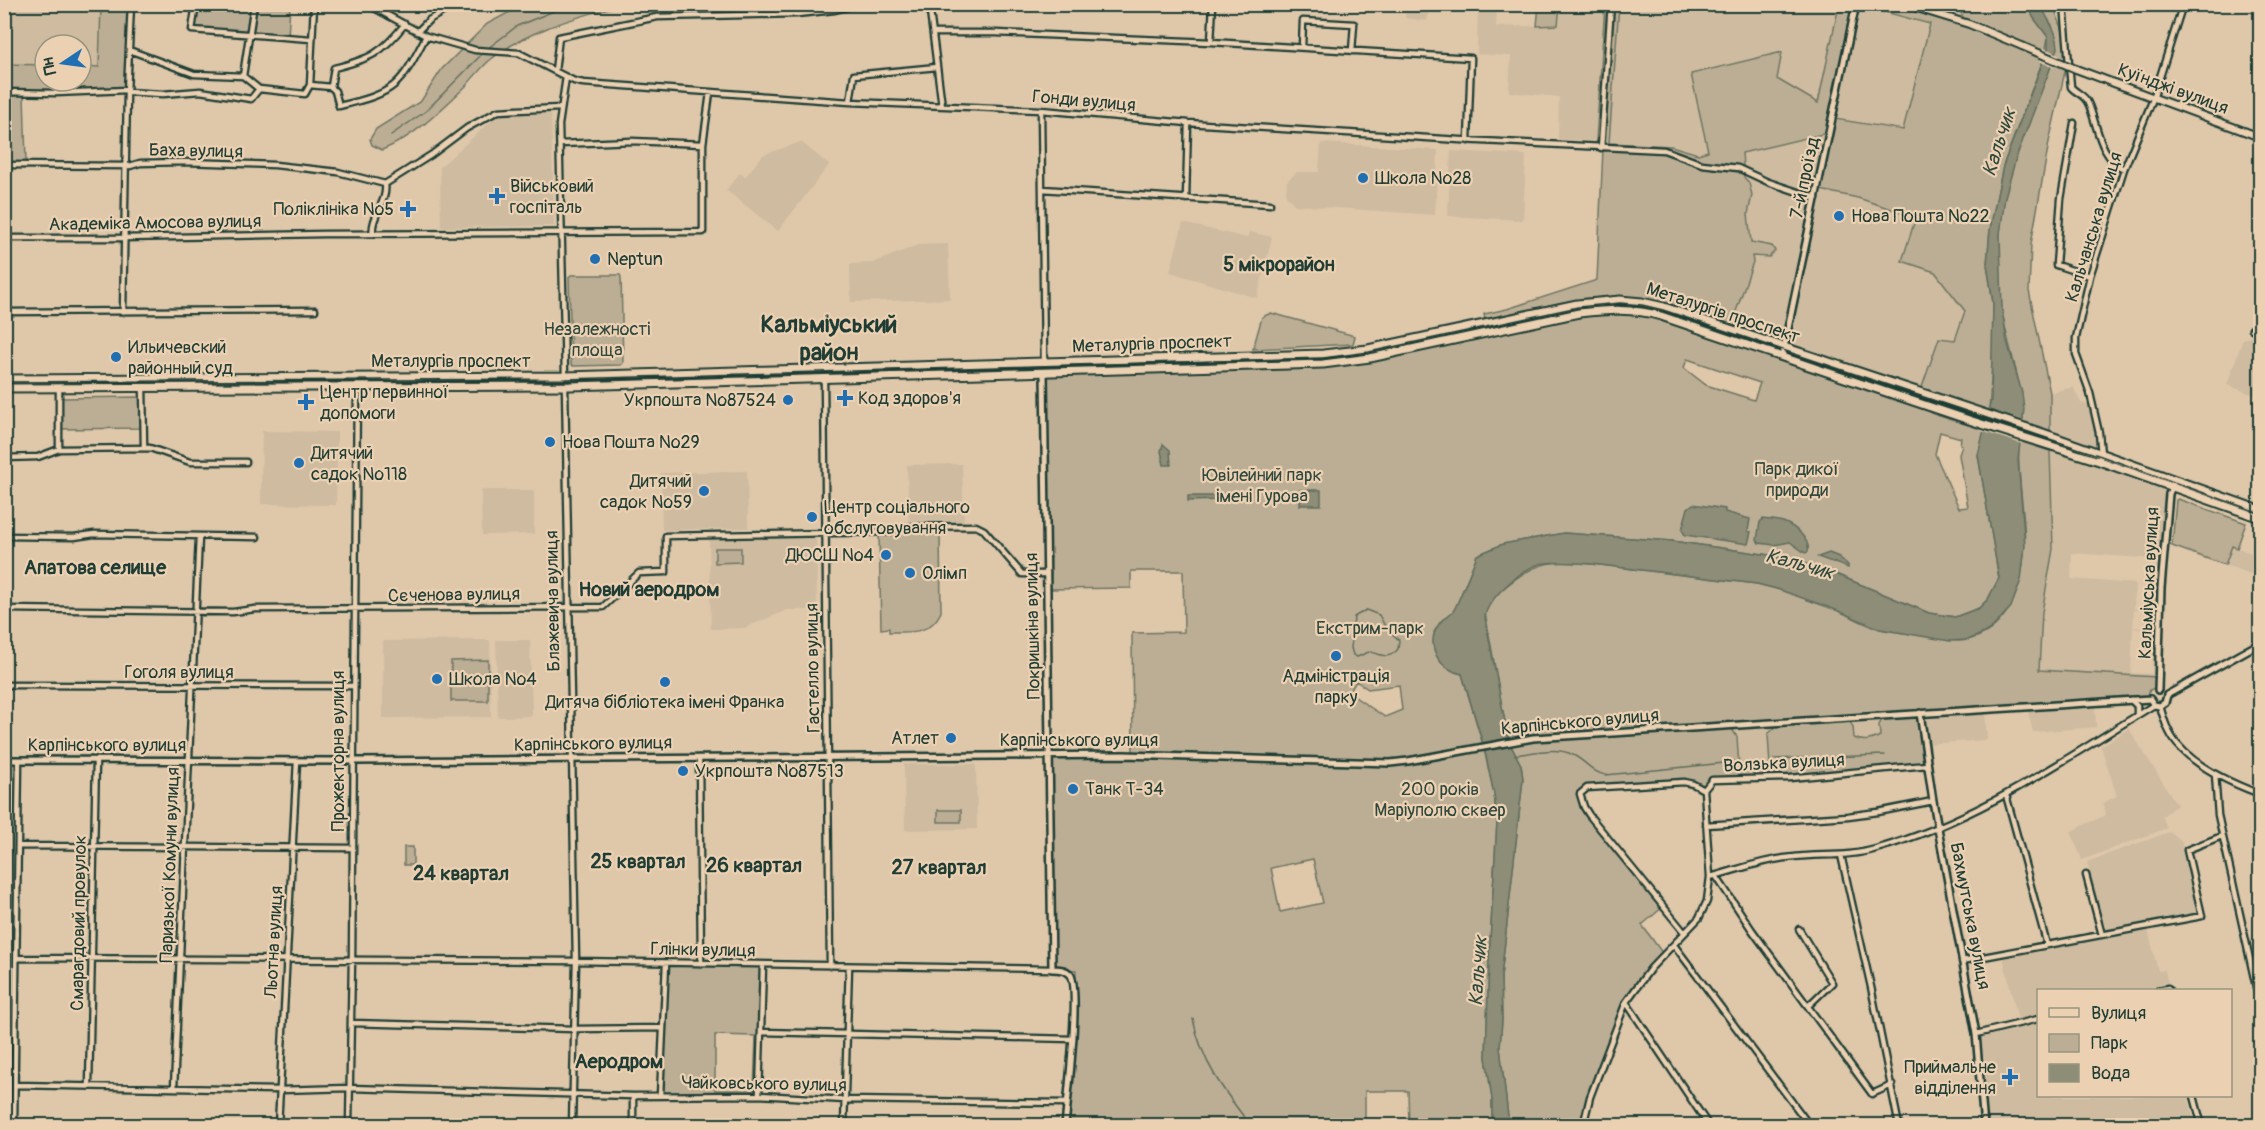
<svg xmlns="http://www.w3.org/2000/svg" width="2265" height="1130" font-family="Pangolin,sans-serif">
	<rect width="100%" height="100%" fill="#dfc7aa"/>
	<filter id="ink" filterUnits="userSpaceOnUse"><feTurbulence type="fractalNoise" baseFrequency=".0167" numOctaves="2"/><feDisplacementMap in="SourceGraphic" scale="12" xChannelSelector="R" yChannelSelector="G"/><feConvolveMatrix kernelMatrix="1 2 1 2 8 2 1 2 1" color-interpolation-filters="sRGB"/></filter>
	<g filter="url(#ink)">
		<path fill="#cebba0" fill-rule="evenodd" d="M5,5h96l-2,62 -18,-1v-21h-36v20l-40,-1z
			M1407,5h23l-3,16 -22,-3z
			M1478,5h19l-1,22 62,-2 2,-20h45l-9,136 -38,-2 1,-42 -50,-5 2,-36 -34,-2z
			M1619,5h220l-21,98 -41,-24 5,-26 -91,21 17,78 -10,2 -27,-8 -62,-2z
			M1859,5l71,19 -27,106 -68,-11z
			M1912,5h48l-1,4 6,12z
			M551,113l3,113 -113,1 -1,-60 58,-52z
			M1827,133l-44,211 -52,-18 22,-64 -11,-110z
			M801,142l28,23 -51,66 -52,-41 14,-17 5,4 18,-22z
			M1321,143l117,7 -3,65 -140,-10 -9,-10 1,-14 10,-9h22z
			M1451,151l75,4 -3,65 -75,-4z
			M1820,190l38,8 58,19 -14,44 33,11 30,39 -10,30 -16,-3 -18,52 -133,-44z
			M1183,223l64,15 2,-6 23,5 -15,61 -87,-26z
			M948,244l2,55 -99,3 -1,-38 23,-1 45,-18z
			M2250,337l10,3v57l-33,-12 16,-46z
			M2073,387l8,16 11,3 8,43 -50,-18v-38z
			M262,431l75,1 -1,73 -75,-1z
			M2050,451l32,10 8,1 78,27 -10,121h-24l-1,17 20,3 3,-2v-8h2l-2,57 -117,-6 3,-59 11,-63zM2072,553l85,6 -3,50h-20l1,-25 -64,-5zM2133,628l20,3 -1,43 -21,-1z
			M962,464l2,58 -55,1 -2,-58z
			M747,471l1,57 -86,2 -1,-57z
			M481,490h53v44l-52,1z
			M816,537l1,73h-30l-43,18 -33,1 -2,-90z
			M2232,546l27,10 1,-3v24l-35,-12z
			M490,640l1,77 -108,1v-77z
			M496,640h34l2,76 -34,1z
			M2095,704l1,23 -63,5 -6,-24z
			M1985,711l2,29 -62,4 -4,-29z
			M1883,718l-4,7 1,11 -5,4 -15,1 -6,-3 -1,-11 -4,-7z
			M1779,724l-11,11 2,31 -31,2 -2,-31 -6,-10z
			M2129,729l48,76 -15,11 5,12 -85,32 -11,-29 35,-16 -3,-12 14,-7 -16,-50z
			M904,764h72l1,65 -72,1z
			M2169,832l12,8 16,73 -92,19 -18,-70z
			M2148,930l10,41 7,-1 3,14 -7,1 1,5h-124v106h150l7,29h-207l-4,-66 -4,-21 40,-10 -17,-71z"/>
		<path fill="#bcae94" stroke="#6e7664" stroke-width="1.5" fill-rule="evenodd" d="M101,5h28l-4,83 -68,3 -52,-2v-25l40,1v16h36v-15l18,1z
			M197,5h56l-6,29 -53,-5z
			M255,5h35l-2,32 -39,-3z
			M523,5h97c-45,13 -93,25 -130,55 -9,8 -17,18 -25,27 -25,24 -51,50 -83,63l-10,-5 -2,-6 6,-10 45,-28 21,-32 45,-45z
			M1539,5h21l-2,20 -21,1z
			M1605,5h14l-10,138 62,3 27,8 10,-3 -17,-77 91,-22 -5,27 41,24 21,-98h15l-27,128 -85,20 2,24 5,6 3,12 -4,19 3,28 21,4 3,5 -6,6 -17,-1 1,6 -22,64c-28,-9 -57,-22 -87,-27 -52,-9 -109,10 -159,21l-1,-6 23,-5 90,-29 6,-131 -7,-8z
			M1859,5c56,-5 132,30 185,52l-41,109 -13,64 -3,34 6,39v42l-4,67 -68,-22 18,-52 16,2 10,-29 -30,-39 -33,-11 14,-44 -58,-19 -38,-8 15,-71 68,11 27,-106z
			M1960,5h69l4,12 15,20 -3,17 -80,-33 -6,-12z
			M2041,5h12l10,26 4,32 -13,-5 -2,-33 -7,-9z
			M2053,61l13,6 -17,75 -18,102 -2,47 21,102v38l-27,-8c2,-35 -16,-77 -21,-113 -4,-36 -4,-74 2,-110 9,-48 31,-94 49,-139z
			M5,93l19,1 2,69h-21z
			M571,275h49l1,2 2,86 -2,2 -48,1 -2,-2 -2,-87z
			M1271,313l84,23 -2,8 -100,5 9,-32z
			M1630,313l30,6 269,91 4,4 52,16 -7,25 21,123 -11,21 -9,9 -24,9 -26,-4 -96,-40 -49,-16 -112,-16 -108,-8 -61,11 -26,11 -23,57 -12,8 -8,12 21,40 7,2 21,71 -93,15 -257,-8 -1,-119 52,-1 -1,-61h-52v17l-81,1 -3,-214 288,-9c99,-12 195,-50 295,-53zM1687,359l73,24 -6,17 -48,-15 -22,-17zM1940,432l21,6 -1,6 2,1 -3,10 9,52 -9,1 -24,-54zM1356,681l12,8 31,-4 3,25 -17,7 -36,-24z
			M143,397v31l-83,1v-31z
			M2019,441l31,10 3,98 -11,63 -3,58 117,7v10l-6,3 -3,7 -639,43 -23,-128c6,-11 14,-21 24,-28 31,-25 45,-23 83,-20l165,20c27,6 53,15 78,25 15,6 27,15 42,19 16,5 33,5 50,7 14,3 26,8 40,5 36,-7 52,-44 56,-76 6,-42 -7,-80 -4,-123z
			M2178,499l68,24 -9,25 -5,-2 -7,19 -53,-19 4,-46z
			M911,530l29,2 1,80c-11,23 -31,20 -52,20v-4l-8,1 -2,-95z
			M715,548h26v14l-26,1z
			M488,660v41h-37v-40z
			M1917,715l7,51 -134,12 -77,2 -9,10 -11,-6 -106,4 -7,6 4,13 80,99 -22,19 21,29 -30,37 -43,106 -7,28 -74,1 -9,-79 2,-27 -1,-43 22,-198 -2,-14 -11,-21 23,-4 198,-13 6,10 2,30 31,-1 -2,-32 11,-10 70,-4 4,7 1,11c8,4 18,3 26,-2l-1,-11 4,-7z
			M1484,749l10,45 3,28 -8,137 -3,98 6,42v26h-83l-1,-34h-43v34h-300l8,-86 3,-69 -24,-1 -2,-214 340,8zM1313,859l10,44 -43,9 -9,-44z
			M19,762l-5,364 -10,-1v-362z
			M938,810h23v12h-23z
			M404,847h9v18h-9z
			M667,964l95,2 -4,127 -96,1zM715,1035l41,1 -2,54h-39z"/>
		<path fill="#8d8d78" stroke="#616d5d" stroke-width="1.5" d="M2029,5h12c6,15 17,26 17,43l-42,110 -11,39 -5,37 2,75 5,32 15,52 2,16 -6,51 7,86 -4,34 -10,27 -19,21 -8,5 -16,7 -18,1 -70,-12 -44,-19 -59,-21 -20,-5 -165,-20c-17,-1 -35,-3 -52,0 -18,5 -54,35 -55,54l24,124 12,23 2,14 -22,198 1,43 -2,27 9,78h-17v-26l-6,-42 3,-98 8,-137 -3,-28 -10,-47 -22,-73c-23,-5 -38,-28 -23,-50 4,-7 13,-9 16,-16 8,-17 15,-35 22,-53l26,-11 61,-11 108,8 112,16 49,16 96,40 26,4 24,-9 9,-9 11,-21 -21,-123 13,-55 2,-97 -6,-39 3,-35 13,-63 45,-118v-11l-15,-20z
			M1163,444l7,6 1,15h-7l-3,-14z
			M1300,490h21v15h-21z
			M1188,496h32v4l-32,1z
			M1693,504l32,5v3l25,7 -2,12 3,1 -3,12 -63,-9 -3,-5 6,-22z
			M1763,519c6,1 14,1 20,3 12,4 28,18 25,30l-3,1 -15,-11 -16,3 -15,-2 -2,-3 3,-18z
			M1829,553l10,4 9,8v3l-30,-11z"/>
		<path fill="#dfc7aa" d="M2044,48l15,6 -5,14 -15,-7z
			M1987,409l39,12 -4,23 -41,-13z"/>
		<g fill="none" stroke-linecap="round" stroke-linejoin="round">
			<path stroke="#616d5d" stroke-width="1.5" d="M487,49l30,-23 54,-22
				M391,135l35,-24 58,-59
				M1369,652l-12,5 -4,-2 -2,-7 3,-31 12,-7 13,5 7,13 13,12 -1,9c-9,11 -16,6 -27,3
				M1515,755c18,-2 42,-9 58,0 13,6 19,18 33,20l128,-13
				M1774,759l111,-4
				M1193,1019c9,44 30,71 58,107"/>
			<g stroke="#1f3d34" stroke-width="9">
				<path id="minor" d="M196,4l-4,26 119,9
					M367,4l59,32 49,14 44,3 55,28 9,2 267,19 191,8 147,13 272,17 204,10 38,14 36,4 30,14 48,16
					M929,4l13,102
					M2064,4l7,83c5,6 14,8 17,16 10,22 11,54 36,66
					M417,32l12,-12 27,-16
					M933,33h63l215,9 260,16 -3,83
					M1211,42l2,-38
					M1302,47l1,-26 51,3 -2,27
					M129,50l65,24 49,2 16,13 46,5 5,-9 4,-81
					M555,71l4,-34 98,-20 140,-3 38,-4 24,-6
					M243,76l11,-72
					M310,85l21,2
					M331,87l4,4 4,15c56,-13 61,-19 87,-70
					M331,87l3,-19c36,-9 47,-14 71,-44
					M4,92l52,1 71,-3
					M127,92l36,2 37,-3 51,8 8,-10
					M4,96l3,17 -3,14
					M850,102l4,-27 83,-8
					M1041,110l3,252
					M2074,123l-13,76 -5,66 34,11
					M560,144l72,-3 71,3
					M1601,148l10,-144
					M4,165l126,1 10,-3 43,-1 92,3 63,7 47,12
					M385,184l46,-29 36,-27 31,-17 62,-3
					M1042,189l228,15
					M1186,199l2,-76
					M373,234c-3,-17 15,-32 12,-50
					M4,238h120l200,-4 379,-2v-88l7,-51
					M4,312l311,-2
					M123,312l4,-220 4,-88
					M2252,329l8,3
					M565,376l-6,-251 7,-48
					M824,379l6,587
					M565,386l11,575 -4,165
					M143,387l1,61
					M59,388v61
					M4,458l34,-1 21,-8 91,-1 40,14h56
					M2099,461l2,-7 -2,-21 -9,-40 -14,-39v-16l14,-62 34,-107 29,-70 30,-95
					M4,536l70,1 20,-3 163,3
					M4,609l229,3 22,-3 348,-2 36,-34 27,-1v-36l221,-4 21,-5 68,-1 8,4 38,44h25
					M4,685l350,1
					M2131,700l6,6v9
					M2160,706c4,14 8,27 17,38 20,24 56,40 83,50
					M699,758l2,206
					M2215,774l3,41 42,190
					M1704,790l8,-10 78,-2 137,-13
					M2006,795l41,150
					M1706,825l142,-9 30,-4 55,-11
					M18,846l335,2
					M1841,855l30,132 28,139
					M2086,875l16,60
					M1716,876l36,54 120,164 20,-9
					M1710,877c27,-7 56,-18 84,-20 28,-3 55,0 82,-8 101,-28 189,-90 278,-144
					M1799,929l33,54 -24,23
					M1684,932l-95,-117 -5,-8 -4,-13 7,-6 97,-6 9,2 11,6
					M1674,945l136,181
					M17,958l559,3 476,8
					M1962,961l240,-45 -15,-66 35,-14
					M2159,990l9,-2 1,2
					M1626,1002l83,124
					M351,1023l224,6 88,-1
					M761,1032l312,7
					M1976,1034l62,-15
					M15,1085l265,5 69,-2 284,8 126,-1 86,5 222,3
					M89,1086l7,-326
					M174,1088l25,-551
					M759,1095l4,-130
					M660,1096l6,-133
					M2194,1096l8,30
					M14,1126l5,-366
					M278,1126l19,-365
					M349,1126l3,-167 5,-573
					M633,1126v-30
					M844,1126l5,-160
					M1583,1126l7,-29 36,-95 25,-34 48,-50 8,-17 3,-24 -6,-87"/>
			</g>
			<g stroke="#1f3d34" stroke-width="10">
				<path id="tertiary" d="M1782,357l74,-353
					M1044,372l8,597c6,0 13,0 18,5 11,11 -3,130 -5,152
					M2158,690l3,-102 8,-94 4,-10
					M2167,695l93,-52
					M2150,699l4,6 6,1 5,-3 2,-8
					M1920,713l13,88 43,233 8,92
					M4,760l352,1 768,-6 266,8 18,-2 125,-23 617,-39"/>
			</g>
			<g stroke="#1f3d34" stroke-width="10">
				<path id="secondary" d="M1904,4l65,20 53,22
					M2076,69l184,68"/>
			</g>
			<g stroke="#1f3d34" stroke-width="11">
				<path id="primary" d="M4,379l561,-3 758,-22 45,-5 209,-45 43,-4 22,2 22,5 379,126 217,77
					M4,388l566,-2 753,-22 47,-6 209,-45c28,-3 54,-5 82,3l308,104 130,41 161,57"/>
			</g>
			<use href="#minor" stroke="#ebd0b2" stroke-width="4.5"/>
			<use href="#tertiary" stroke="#ebd0b2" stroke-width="5"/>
			<use href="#secondary" stroke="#ebd0b2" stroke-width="6"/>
			<use href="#primary" stroke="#ebd0b2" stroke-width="7"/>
			<path stroke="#1f3d34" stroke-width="1.5" d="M4,382l561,-3 758,-21 46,-6 209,-45 42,-4 22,2 21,5 438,146 159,57"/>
			<g stroke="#1f3d34" stroke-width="10" stroke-linecap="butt">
				<path id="secondary-bridge" d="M2022,46l54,23"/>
			</g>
			<use href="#secondary-bridge" stroke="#ebd0b2" stroke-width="6"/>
		</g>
	</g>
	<g fill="#1f6fb2" stroke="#ebd0b2" stroke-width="2">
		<circle cx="1363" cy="178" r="6"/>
		<path d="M494 187h6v6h6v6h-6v6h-6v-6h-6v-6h6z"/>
		<path d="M405 200h6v6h6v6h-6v6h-6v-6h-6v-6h6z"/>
		<circle cx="1839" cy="216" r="6"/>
		<circle cx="595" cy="259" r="6"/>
		<circle cx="116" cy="357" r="6"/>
		<path d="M842 389h6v6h6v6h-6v6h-6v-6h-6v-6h6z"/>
		<circle cx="788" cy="400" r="6"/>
		<path d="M303 393h6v6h6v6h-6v6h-6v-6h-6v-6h6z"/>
		<circle cx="550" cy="442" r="6"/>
		<circle cx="299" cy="463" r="6"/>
		<circle cx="704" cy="491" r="6"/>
		<circle cx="812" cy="517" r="6"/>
		<circle cx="886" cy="555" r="6"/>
		<circle cx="910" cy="573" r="6"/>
		<circle cx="1336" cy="656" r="6"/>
		<circle cx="437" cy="679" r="6"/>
		<circle cx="665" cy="682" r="6"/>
		<circle cx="951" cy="738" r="6"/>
		<circle cx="683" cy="771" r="6"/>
		<circle cx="1073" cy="789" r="6"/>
		<path d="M2007 1068h6v6h6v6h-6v6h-6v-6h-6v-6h6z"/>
	</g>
	<g text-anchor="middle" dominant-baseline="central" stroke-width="4.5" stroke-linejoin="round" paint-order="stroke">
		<g font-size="18" fill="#1f3d34" stroke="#ebd0b2">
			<text transform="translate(2173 89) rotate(20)">Куїнджі вулиця</text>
			<text transform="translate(1084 101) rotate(5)">Гонди вулиця</text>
			<text transform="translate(196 151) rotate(1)">Баха вулиця</text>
			<text transform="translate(1805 178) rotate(-78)">7-й проїзд</text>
			<text transform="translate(155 223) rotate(-1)">Академіка Амосова вулиця</text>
			<text transform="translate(2094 227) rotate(-73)">Кальчанська вулиця</text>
			<text transform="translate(1723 313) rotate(18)">Металургів проспект</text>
			<text transform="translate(1152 344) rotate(-2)">Металургів проспект</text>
			<text x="451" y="361">Металургів проспект</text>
			<text transform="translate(2149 583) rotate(-87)">Кальміуська вулиця</text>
			<text transform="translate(454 595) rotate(-1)">Сєченова вулиця</text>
			<text transform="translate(553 601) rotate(-91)">Блажевича вулиця</text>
			<text transform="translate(1033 626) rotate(-91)">Покришкіна вулиця</text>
			<text transform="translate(813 668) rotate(-91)">Гастелло вулиця</text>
			<text x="179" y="672">Гоголя вулиця</text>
			<text transform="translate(1580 722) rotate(-5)">Карпінського вулиця</text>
			<text x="1079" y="740">Карпінського вулиця</text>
			<text transform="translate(593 744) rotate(-1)">Карпінського вулиця</text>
			<text x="107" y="745">Карпінського вулиця</text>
			<text transform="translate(338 751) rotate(-90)">Прожекторна вулиця</text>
			<text transform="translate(1784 763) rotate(-3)">Волзька вулиця</text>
			<text transform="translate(170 865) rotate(-88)">Паризької Комуни вулиця</text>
			<text transform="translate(1970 916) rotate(79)">Бахмутська вулиця</text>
			<text transform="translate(79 923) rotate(-89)">Смарагдовий провулок</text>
			<text transform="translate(274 942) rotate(-87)">Льотна вулиця</text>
			<text transform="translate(703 950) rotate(1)">Глінки вулиця</text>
			<text transform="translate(764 1084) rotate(1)">Чайковського вулиця</text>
		</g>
		<g font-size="18" fill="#1f3d34" stroke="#ebd0b2" text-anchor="start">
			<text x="1375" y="178">Школа №28</text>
			<text x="510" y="186">Військовий<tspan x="510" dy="21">госпіталь</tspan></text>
			<text x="394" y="209" text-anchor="end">Поліклініка №5</text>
			<text x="1851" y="216">Нова Пошта №22</text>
			<text x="607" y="259">Neptun</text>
			<text x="128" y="347">Ильичевский<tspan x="128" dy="21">районный суд</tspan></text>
			<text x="320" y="392">Центр первинної<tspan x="320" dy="21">допомоги</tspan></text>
			<text x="858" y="398">Код здоров'я</text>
			<text x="776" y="400" text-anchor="end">Укрпошта №87524</text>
			<text x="562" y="442">Нова Пошта №29</text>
			<text x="311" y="453">Дитячий<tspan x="311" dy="21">садок №118</tspan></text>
			<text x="692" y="481" text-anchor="end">Дитячий<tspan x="692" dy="21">садок №59</tspan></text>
			<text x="824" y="507">Центр соціального<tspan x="824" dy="21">обслуговування</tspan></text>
			<text x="874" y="555" text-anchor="end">ДЮСШ №4</text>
			<text x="922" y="573">Олімп</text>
			<text x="1336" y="676" text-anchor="middle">Адміністрація<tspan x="1336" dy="21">парку</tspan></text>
			<text x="449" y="679">Школа №4</text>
			<text x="665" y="702" text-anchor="middle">Дитяча бібліотека імені Франка</text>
			<text x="939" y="738" text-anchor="end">Атлет</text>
			<text x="695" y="771">Укрпошта №87513</text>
			<text x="1085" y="789">Танк Т-34</text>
			<text x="1996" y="1067" text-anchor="end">Приймальне<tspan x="1996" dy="21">відділення</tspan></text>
		</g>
		<g font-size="18" fill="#2f483e" stroke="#ebd0b2">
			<text x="597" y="329">Незалежності<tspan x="597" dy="21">площа</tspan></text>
			<text x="1797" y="469">Парк дикої<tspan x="1797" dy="21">природи</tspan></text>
			<text x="1262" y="475">Ювілейний парк<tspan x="1262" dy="21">імені Гурова</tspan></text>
			<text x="1370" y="628">Екстрим-парк</text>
			<text x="1440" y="789">200 років<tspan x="1440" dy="21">Маріуполю сквер</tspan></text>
		</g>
		<g font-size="20" font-style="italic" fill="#30493e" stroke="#ebd0b2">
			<text transform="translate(1999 142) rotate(-72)">Кальчик</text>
			<text transform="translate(1800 564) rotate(15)">Кальчик</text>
			<text transform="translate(1478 971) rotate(-86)">Кальчик</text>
		</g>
		<g font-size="20" font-weight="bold" fill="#1f3d34" stroke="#ebd0b2">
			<text x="1279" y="264">5 мікрорайон</text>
			<text x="95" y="567">Апатова селище</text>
			<text x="649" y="589">Новий аеродром</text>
			<text x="638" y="861">25 квартал</text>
			<text x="754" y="865">26 квартал</text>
			<text x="939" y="867">27 квартал</text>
			<text x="461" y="873">24 квартал</text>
			<text x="619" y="1061">Аеродром</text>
		</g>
		<g font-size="24" font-weight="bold" fill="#1f3d34" stroke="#ebd0b2">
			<text x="829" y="324">Кальміуський<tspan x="829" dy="28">район</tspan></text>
		</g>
	</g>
	<rect width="2265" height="1130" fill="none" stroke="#ebd0b2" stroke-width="24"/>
	<rect x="12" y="12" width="2241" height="1106" fill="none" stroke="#1f3d34" stroke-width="2" filter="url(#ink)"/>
	<rect x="2037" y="989" width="195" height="108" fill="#ebd0b2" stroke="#999580" stroke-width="1.5"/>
	<rect x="2049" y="1008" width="30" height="9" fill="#ebd0b2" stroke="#999580" stroke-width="1.5"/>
	<text x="2091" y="1019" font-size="18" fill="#1f3d34">Вулиця</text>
	<rect x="2049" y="1034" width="30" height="18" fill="#bcae94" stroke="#999580" stroke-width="1.5"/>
	<text x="2091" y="1049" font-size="18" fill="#1f3d34">Парк</text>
	<rect x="2049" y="1064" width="30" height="18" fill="#8d8d78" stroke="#999580" stroke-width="1.5"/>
	<text x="2091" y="1079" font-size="18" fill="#1f3d34">Вода</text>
	<g transform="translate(63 63) rotate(257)"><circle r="28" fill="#ebd0b2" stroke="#999580" stroke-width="1.5"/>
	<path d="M0-4.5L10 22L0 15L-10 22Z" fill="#1f6fb2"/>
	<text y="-9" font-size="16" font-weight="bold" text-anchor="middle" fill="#1f3d34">Пн</text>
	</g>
</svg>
